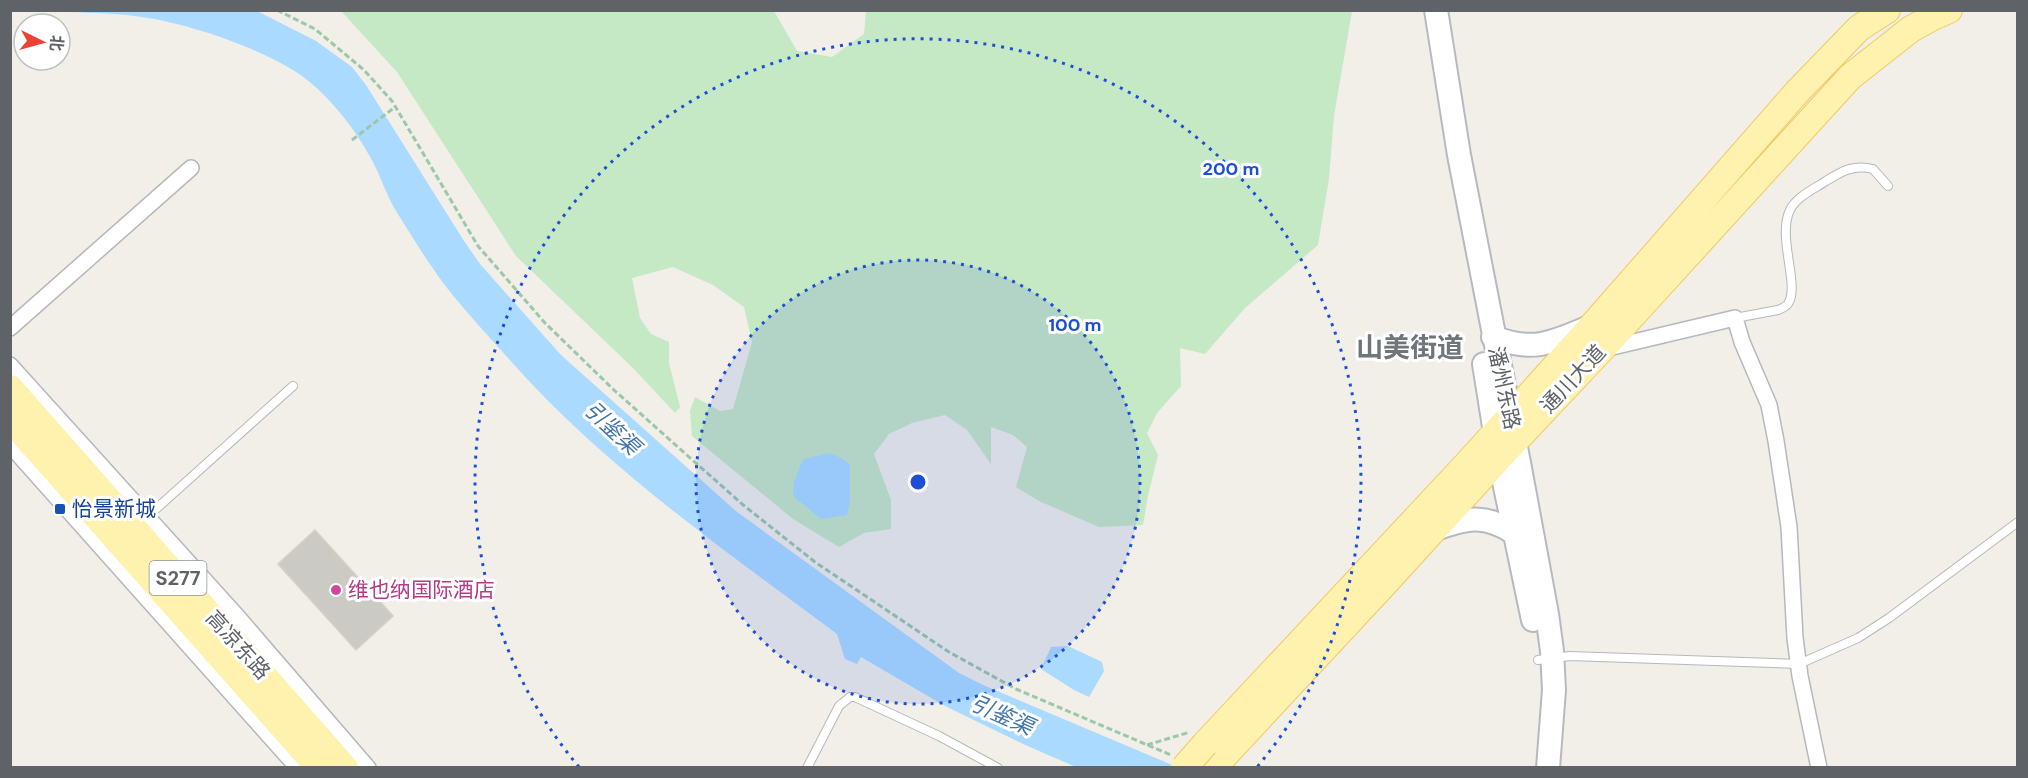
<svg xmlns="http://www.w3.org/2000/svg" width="2028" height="778" font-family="'DM Sans','Noto Sans SC',sans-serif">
	<rect width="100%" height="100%" fill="#f1efe8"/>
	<path fill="#c5e8c5" d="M338,11h436l23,40 35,6 32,-23 2,-23h486l-18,105 -5,63 -11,66 -73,63 -40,46 -25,-6 1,38 -24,27 -10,20 11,22 -10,41 -5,29 -44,2 -60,-26 -23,-14 11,-40 -14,-12 -22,-8v37l-24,-34 -22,-15 -33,8 -23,11 -15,20 17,46v29l-27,4 -25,14 -46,-28 -101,-83 -2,-25 5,-14 25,14 13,-2 19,-67 -8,-35 -31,-22 -40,-18 -41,11 8,40 11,16 18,8v21l11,44 -5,6 -42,-45 -117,-112 -119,-184 -55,-60z"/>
	<path fill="#aadaff" d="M12,11h245l59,30 36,26 14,18 98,156 16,23 81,91 176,157 222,161 24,12 194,82h-101l-53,-23 -78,-38 -84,-49 -4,7 -12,-5 -8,-25c-114,-85 -234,-168 -329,-276 -19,-21 -39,-43 -57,-65 -20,-25 -38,-55 -55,-82 -9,-15 -15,-33 -23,-49 -20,-37 -50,-76 -87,-96 -33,-19 -84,-37 -122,-45 -49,-11 -102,-8 -152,-10z
		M830,453l15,7 5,5v36l-3,14 -26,4 -28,-23 1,-14 9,-23z
		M1068,646l34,16 2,9 -15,26 -15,-7 -33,-21 10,-22z"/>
	<path fill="#cccac5" stroke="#d6d1c6" stroke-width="1.5" d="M315,530l78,86 -37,34 -78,-86z"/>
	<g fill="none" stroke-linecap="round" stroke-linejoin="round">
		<g stroke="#b5b8bc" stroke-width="10">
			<path id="lane" d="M1735,318l43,-8c4,-2 9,-3 11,-8 10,-19 -12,-66 1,-92 6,-13 24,-21 36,-29 16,-10 28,-17 47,-12l15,17
				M147,517l146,-131
				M1538,660l32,-4 229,8 59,-26 31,-20 129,-96
				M807,768l32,-62 11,-9h5l84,39 59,32"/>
		</g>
		<g stroke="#b5b8bc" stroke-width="18">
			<path id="street" d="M10,328l181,-160
				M1604,349l131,-31 7,24 27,63 7,36 13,86 6,111 5,38 19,92
				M10,365l226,250 132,153
				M10,445l288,323"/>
		</g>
		<g stroke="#b6babf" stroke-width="26">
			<path id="secondary" d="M1436,10l23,145 61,313 27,146 5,37 2,39 -6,78
				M1493,337c41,16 61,5 99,-11
				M1484,364l15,94 34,162
				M1433,530c32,-12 52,-17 81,3"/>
		</g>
		<g stroke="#f2c960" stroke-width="28">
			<path id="primary" d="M10,388l335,380
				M10,419l309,349
				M1205,744l260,-278 127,-140 206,-235 61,-63 28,-18
				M1213,768l176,-189 110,-121 103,-109 248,-272 61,-48 22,-12 16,-7"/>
		</g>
		<path stroke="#9cc7a9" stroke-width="3" stroke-dasharray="6 3" stroke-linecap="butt" d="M277,10l38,19 49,41 28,31 86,145 67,77 70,68 127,113 73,58 134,90 67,37 155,66
			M352,140l43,-33
			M1147,745l43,-13"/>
		<use href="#lane" stroke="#fff" stroke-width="8"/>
		<use href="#street" stroke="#fff" stroke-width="15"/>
		<use href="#secondary" stroke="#fff" stroke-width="22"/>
		<use href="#primary" stroke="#fff2af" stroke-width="26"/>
		<g stroke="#f2c960" stroke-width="28" stroke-linecap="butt">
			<path id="primary-bridge" d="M1184,768l21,-24"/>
		</g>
		<use href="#primary-bridge" stroke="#fff2af" stroke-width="26"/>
	</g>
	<circle cx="918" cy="482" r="222" fill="#1d4ed8" fill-opacity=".12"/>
	<g fill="none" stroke="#1d4ed8" stroke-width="3" stroke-dasharray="3 6">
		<circle cx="918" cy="482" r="222"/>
		<path d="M579 767A443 443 0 1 1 1257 767"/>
	</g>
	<rect fill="#1a4fb4" stroke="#fff" stroke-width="2" x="54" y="503" width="12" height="12" rx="3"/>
	<circle fill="#d1479c" stroke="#fff" stroke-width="2" cx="336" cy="590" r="6"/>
	<g text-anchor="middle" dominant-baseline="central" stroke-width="6" stroke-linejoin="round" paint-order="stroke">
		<rect fill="#fff" stroke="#8f9295" stroke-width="1.5" x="149.5" y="561" width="57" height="34" rx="4.5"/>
		<g font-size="20" font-weight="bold" fill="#5f6368">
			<text x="178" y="578">S277</text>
		</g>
		<g font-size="21" fill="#5f6368" stroke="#fff">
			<text transform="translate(1573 379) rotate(-47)">通川大道</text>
			<text transform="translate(1504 388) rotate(78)">潘州东路</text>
			<text transform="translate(238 645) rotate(48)">高凉东路</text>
		</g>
		<g font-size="21" fill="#164399" stroke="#fff" text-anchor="start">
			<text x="72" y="509">怡景新城</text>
		</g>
		<g font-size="21" fill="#b23c85" stroke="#fff" text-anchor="start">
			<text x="348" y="590">维也纳国际酒店</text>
		</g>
		<g font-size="22" font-style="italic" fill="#4174aa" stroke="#fff">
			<text transform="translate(612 428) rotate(43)">引鉴渠</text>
			<text transform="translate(1002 715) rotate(24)">引鉴渠</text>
		</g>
		<g font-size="27" font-weight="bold" fill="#70757a" stroke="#fff">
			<text x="1410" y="347">山美街道</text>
		</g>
	</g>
	<circle cx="918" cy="482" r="9" fill="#1d4ed8" stroke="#fff" stroke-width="3"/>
	<g font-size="18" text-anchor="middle" font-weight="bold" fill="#1d4ed8" stroke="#fff" stroke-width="6" stroke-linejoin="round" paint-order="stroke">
		<text x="1231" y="175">200 m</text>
		<text x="1075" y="331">100 m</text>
	</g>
	<rect width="2028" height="778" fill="none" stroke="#5f6368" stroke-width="24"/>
	<g transform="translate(42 42) rotate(95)"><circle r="28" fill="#ffffff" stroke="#bfc1c3" stroke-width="1.5"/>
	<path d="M0-4.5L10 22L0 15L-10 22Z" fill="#ea4335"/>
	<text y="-9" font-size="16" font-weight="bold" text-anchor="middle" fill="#5f6368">北</text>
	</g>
</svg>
